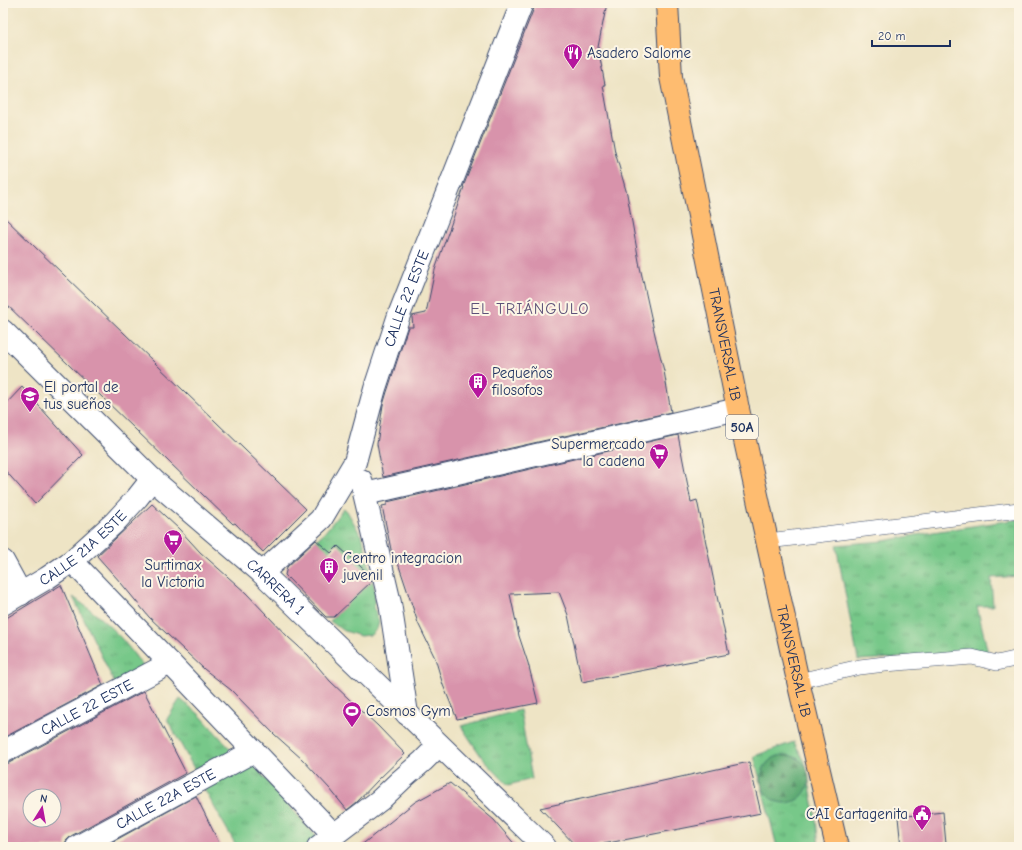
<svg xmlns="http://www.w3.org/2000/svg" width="1022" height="850" font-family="'Comic Neue',sans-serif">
	<defs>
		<pattern id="grass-tufts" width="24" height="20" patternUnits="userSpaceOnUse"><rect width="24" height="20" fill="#77c889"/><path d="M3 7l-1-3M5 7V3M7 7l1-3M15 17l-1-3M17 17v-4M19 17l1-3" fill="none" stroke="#61a373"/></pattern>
		<pattern id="forest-firs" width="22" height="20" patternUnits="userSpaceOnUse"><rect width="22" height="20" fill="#61ac75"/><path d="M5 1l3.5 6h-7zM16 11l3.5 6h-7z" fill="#4f8c63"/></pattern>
	</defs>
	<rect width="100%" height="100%" fill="#fcf5e5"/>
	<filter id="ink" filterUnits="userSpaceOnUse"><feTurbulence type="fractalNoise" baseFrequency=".025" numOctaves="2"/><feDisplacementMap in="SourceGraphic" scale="8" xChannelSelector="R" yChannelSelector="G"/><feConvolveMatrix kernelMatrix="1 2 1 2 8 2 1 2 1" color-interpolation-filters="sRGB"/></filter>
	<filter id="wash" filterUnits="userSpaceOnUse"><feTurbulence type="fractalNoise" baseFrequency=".012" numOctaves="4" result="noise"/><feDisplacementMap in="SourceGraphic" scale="16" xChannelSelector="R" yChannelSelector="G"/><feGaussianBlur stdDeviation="0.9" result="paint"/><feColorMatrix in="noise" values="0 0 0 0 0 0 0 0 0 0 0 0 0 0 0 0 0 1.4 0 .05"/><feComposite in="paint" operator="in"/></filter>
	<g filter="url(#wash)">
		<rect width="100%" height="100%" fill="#eee4c5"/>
		<path fill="url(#grass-tufts)" stroke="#497c74" d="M344,508l3,3 16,28 12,52 -1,16 5,15 -2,7 -6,6 -11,1 -18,-6 -12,-9 14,-15 22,-29 -2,-7 -26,-26h-3l-6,8 -11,-1 -6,-7 13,-12z
			M1019,519v57l-28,2 2,28h-16l11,47 -130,7 -22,-115 47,-4 50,-9z
			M73,597c17,12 33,25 48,41 9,10 17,22 25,32l-30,16z
			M180,699l19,15 35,39 -37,21 -30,-55z
			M520,710l12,69 -24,6 -25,-26 -22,-33z
			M794,742l11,20 6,30 5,27 3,28h-42l-23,-91z
			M251,762l68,78 -13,7h-69l-34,-60z"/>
		<path fill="url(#forest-firs)" stroke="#3e6e6a" d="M761 779a24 24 0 1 1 48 0a24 24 0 1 1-48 0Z"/>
		<g id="blocks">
			<path fill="#d893ab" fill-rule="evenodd" d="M534,3h73l-9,44 7,38h-2l12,67 12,42 13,73 15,68 9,36 7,41 -288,65 -6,-33 6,-39 4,-13 21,-65h5l-1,-10v-1l14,-3 9,-43 29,-83h-1l71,-179z
				M3,216l303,293 -43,43 -28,-29 -2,1 -230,-223z
				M22,387l61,68 -48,49 -32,-36v-61z
				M678,435l13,67 6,-2 32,154 -147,28 -14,-67 -9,-23 -49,2 9,42 9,27 10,40 -81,16 -14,-34 -8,-27 -17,-35 -22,-66 -3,2 -11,-53 5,-1v-3z
				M152,504l27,25 21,23 46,41 42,44 20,18 22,26 20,19 28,26 27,28 -27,26 -21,22 -10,8 -17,-21 -28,-30 -28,-25 -43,-44 -27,-21 -55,-52 -28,-34 -24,-27z
				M316,540l15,13 7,-7 33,30 1,5 -38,36h-8l-41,-42 2,-8z
				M61,585l42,100 -100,53v-118z
				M144,691l42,82 -115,63 -5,5 -1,6h-62v-83l6,-1zM30,796h24v24h-24z
				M749,762l12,51 -173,34h-11l-37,-39z
				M450,783l44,37 23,27h-158l56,-45z
				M196,796l25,51h-118z
				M943,812l3,32 -28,3h-17l-3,-30z"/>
		</g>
	</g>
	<g filter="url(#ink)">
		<use href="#blocks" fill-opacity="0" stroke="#3b4a6d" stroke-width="1"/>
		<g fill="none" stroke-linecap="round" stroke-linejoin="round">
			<g stroke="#3b4a6d" stroke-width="16">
				<path id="service" d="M768,541l251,-31
					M798,681l62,-14 25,-3 87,-7 25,6 22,-5"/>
			</g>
			<g stroke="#3b4a6d" stroke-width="24">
				<g id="minor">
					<path d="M361,480l29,123 17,111"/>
					<path d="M365,494l373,-85"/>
					<path d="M3,561l18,33"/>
					<path d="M72,561l98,102 164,172"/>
					<path id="s1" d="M262,573l59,-54 34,-57 20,-74 24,-73 123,-312"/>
					<path id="s2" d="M3,604l44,-26 25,-17 42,-38 23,-25 15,-19"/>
					<path id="s3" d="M3,752l167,-89"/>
					<path id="s4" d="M77,847l177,-96"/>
					<path d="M318,847l62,-47 21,-20 22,-19 16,-16"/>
				</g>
			</g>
			<g stroke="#3b4a6d" stroke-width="24">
				<g id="tertiary">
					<path id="s5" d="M3,331l149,148 110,94 283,274"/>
				</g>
			</g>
			<g stroke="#3b4a6d" stroke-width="24">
				<g id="primary">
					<path id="s6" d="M667,3l4,74 67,332 60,272 39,166"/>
				</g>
			</g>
			<use href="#service" stroke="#fff" stroke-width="15"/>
			<use href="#minor" stroke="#fff" stroke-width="22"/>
			<use href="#tertiary" stroke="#fff" stroke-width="22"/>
			<use href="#primary" stroke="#febc70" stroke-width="22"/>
		</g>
	</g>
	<defs>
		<g id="restaurant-pin" transform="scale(1)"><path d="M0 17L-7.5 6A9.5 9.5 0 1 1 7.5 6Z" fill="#b5179e" stroke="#fcf5e5"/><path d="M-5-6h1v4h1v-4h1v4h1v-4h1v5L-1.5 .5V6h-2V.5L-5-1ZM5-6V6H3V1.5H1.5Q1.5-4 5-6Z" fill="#fff"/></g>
		<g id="building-pin" transform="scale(1)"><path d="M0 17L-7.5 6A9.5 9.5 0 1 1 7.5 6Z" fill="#b5179e" stroke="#fcf5e5"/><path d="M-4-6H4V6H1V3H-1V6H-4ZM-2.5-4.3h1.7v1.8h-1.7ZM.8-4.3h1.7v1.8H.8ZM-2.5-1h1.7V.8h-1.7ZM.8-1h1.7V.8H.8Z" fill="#fff"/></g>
		<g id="school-pin" transform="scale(1)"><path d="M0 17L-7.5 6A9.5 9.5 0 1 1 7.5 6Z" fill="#b5179e" stroke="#fcf5e5"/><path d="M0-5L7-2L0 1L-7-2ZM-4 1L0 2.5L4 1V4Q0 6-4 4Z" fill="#fff"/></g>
		<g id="supermarket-pin" transform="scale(1)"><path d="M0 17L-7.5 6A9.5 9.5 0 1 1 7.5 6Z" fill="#b5179e" stroke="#fcf5e5"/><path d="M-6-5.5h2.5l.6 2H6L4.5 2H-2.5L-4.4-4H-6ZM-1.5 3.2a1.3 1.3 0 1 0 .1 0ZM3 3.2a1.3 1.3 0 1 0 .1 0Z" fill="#fff"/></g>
		<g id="stadium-pin" transform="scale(1)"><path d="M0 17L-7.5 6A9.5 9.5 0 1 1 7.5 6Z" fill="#b5179e" stroke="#fcf5e5"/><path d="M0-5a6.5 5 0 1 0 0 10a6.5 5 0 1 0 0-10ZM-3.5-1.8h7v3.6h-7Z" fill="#fff"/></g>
		<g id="civic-pin" transform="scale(1)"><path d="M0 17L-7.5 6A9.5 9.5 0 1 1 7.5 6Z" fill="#b5179e" stroke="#fcf5e5"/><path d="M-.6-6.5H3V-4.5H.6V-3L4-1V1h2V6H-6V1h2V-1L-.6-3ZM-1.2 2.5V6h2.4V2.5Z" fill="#fff"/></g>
	</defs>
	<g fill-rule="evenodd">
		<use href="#restaurant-pin" x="573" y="53"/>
		<use href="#building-pin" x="478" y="382"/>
		<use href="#school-pin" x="30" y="396"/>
		<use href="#supermarket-pin" x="659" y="453"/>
		<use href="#supermarket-pin" x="173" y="539"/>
		<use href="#building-pin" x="329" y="567"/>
		<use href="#stadium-pin" x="352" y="711"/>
		<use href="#civic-pin" x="922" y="814"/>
	</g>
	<g text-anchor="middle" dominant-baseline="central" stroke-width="4" stroke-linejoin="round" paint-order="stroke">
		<rect fill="#fcf5e5" stroke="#5e6a86" stroke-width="1" x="726" y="415" width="32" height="24" rx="3"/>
		<g font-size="14" font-weight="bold" fill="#1b2f5e">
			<text x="742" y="427">50A</text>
		</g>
		<g font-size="15" fill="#1b2f5e" stroke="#fcf5e5" text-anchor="start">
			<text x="587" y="53">Asadero Salome</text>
			<text x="492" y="373">Pequeños<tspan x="492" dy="17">filosofos</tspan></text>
			<text x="44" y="387">El portal de<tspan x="44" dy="17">tus sueños</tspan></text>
			<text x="645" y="444" text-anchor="end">Supermercado<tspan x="645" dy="17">la cadena</tspan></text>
			<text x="343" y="558">Centro integracion<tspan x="343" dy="17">juvenil</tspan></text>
			<text x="173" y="565" text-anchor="middle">Surtimax<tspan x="173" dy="17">la Victoria</tspan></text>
			<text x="366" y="711">Cosmos Gym</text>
			<text x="908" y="814" text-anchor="end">CAI Cartagenita</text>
		</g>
		<g font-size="15" fill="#1b2f5e" stroke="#fcf5e5">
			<text stroke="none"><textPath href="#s1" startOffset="318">CALLE 22 ESTE</textPath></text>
			<text stroke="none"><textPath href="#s6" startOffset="347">TRANSVERSAL 1B</textPath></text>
			<text stroke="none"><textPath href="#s2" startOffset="98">CALLE 21A ESTE</textPath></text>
			<text stroke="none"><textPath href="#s5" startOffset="374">CARRERA 1</textPath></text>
			<text stroke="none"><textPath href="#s6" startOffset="671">TRANSVERSAL 1B</textPath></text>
			<text stroke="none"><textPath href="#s3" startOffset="95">CALLE 22 ESTE</textPath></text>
			<text stroke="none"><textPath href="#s4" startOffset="101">CALLE 22A ESTE</textPath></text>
		</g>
		<g font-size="16" letter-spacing="1" fill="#5d5279" stroke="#fcf5e5">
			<text x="530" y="309">EL TRIÁNGULO</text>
		</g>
	</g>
	<rect width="1022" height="850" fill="none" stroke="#fcf5e5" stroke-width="16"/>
	<g transform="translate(42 808) rotate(11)"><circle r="19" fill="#fcf5e5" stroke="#a2a6af"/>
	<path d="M0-3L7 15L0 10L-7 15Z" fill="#b5179e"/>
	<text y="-6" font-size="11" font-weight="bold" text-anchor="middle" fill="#1b2f5e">N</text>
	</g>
	<path d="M872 40v6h78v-6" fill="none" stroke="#1b2f5e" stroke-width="2"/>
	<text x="878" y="40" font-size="12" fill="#1b2f5e" stroke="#fcf5e5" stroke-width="3" paint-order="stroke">20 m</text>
</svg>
